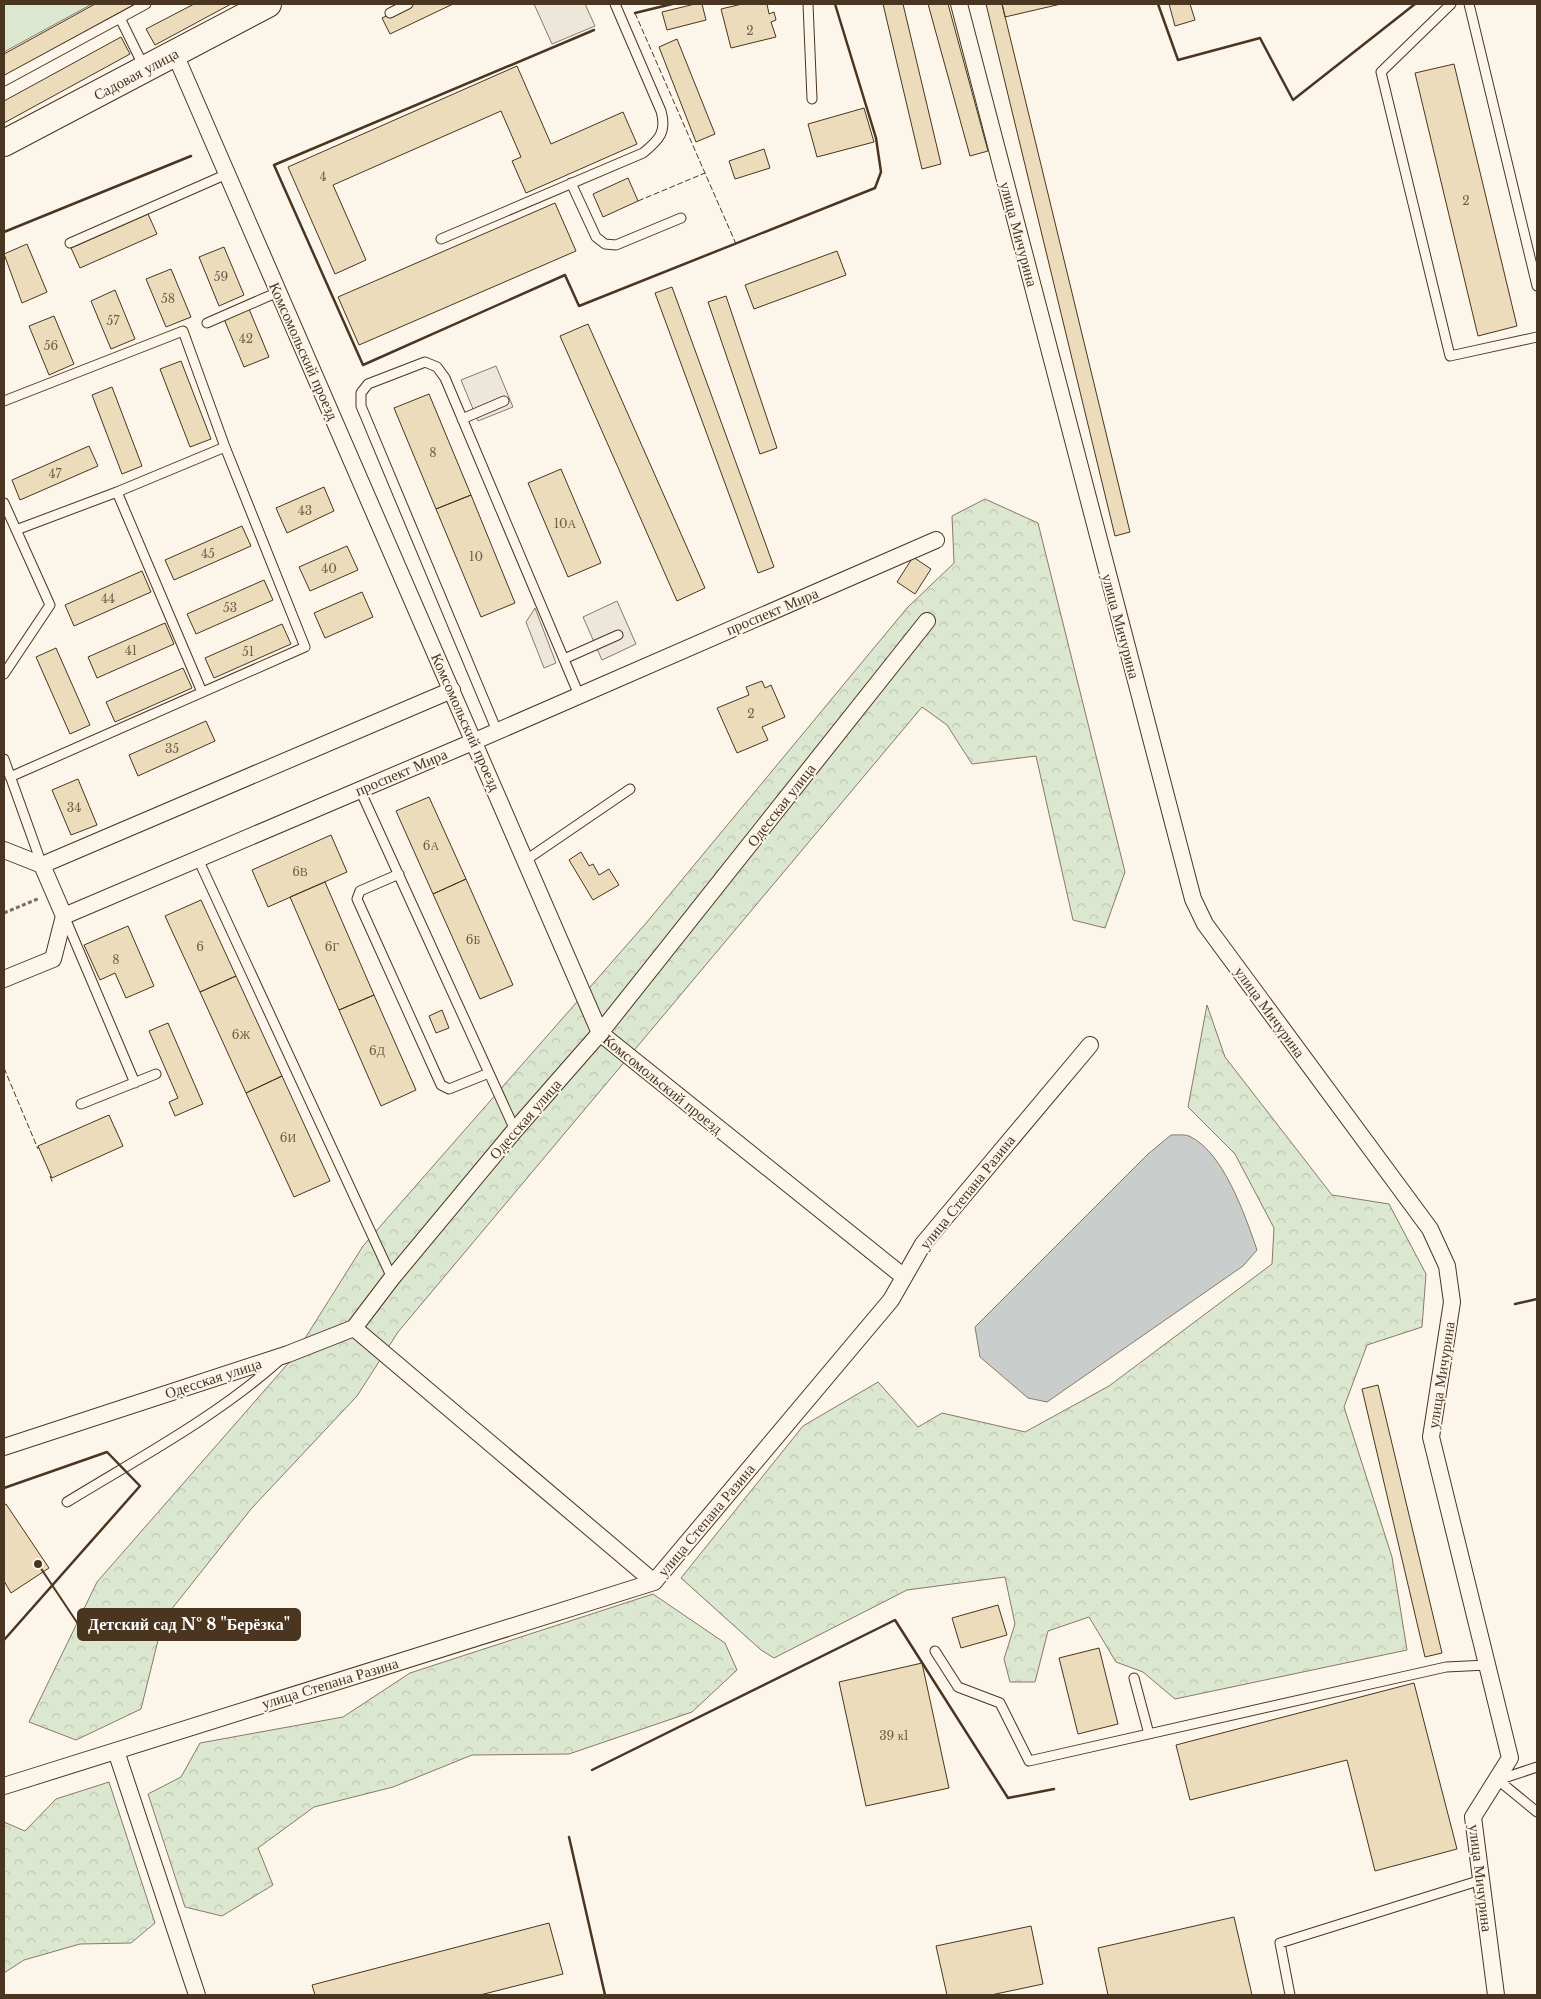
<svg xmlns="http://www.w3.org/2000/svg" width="1541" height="1999" font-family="'Libre Baskerville',serif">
	<defs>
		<pattern id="forest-crowns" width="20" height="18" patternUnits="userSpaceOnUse" patternTransform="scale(1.25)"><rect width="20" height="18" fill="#dce7d0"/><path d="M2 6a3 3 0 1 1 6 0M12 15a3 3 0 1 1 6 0" fill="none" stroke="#bec7b2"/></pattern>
	</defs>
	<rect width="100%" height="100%" fill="#fbf6e9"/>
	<path fill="url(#forest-crowns)" stroke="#887966" d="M985,499l53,24 87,349 -20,56 -32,-8 -37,-164 -64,8 -25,-39 -25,-18 -524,625 -41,64 -106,113 -88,111 -22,89 -65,31 -47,-18 68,-140 195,-223 71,-113 284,-324 260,-314 47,-45 -2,-47z
		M1207,1005l18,52 107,138 57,9 37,70 -4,53 -55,18 -23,62 48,150 15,93 -232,49 -32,-27 -27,-10 -27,-45 -41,14 -13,51h-25l-6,-23 11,-35 -10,-47 -98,13 -133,68 -13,-8 -80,-72 122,-152 75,-44 40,45 24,-14 83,19 84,-46 163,-122 2,-36 -39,-74 -47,-47z
		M653,1594l72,49 12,27 -45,42 -123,42 -97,1 -79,32 -79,20 -56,41 15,37 -51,31 -37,-9 -37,-113 33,-17 19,-34 143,-26 67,-44z
		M109,1782l46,141 -24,20 -51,1 -56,16 -20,13v-151l21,9 31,-32z"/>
	<path fill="#dce7d0" stroke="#887966" d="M4,4h88l-88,48z"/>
	<path fill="#ede7d9" stroke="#887966" d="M534,4h51l10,22 -43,18z
		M496,366l17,41 -35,14 -17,-41z
		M617,601l19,43 -34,16 -19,-43z
		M535,608l21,55 -12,5 -18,-46z"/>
	<path fill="#c9cecd" stroke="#887966" d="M1171,1135c6,0 15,-1 20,2 33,17 54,78 66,113l-14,16 -196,136 -19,-4 -48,-41 -5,-30 173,-173z"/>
	<path fill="#ecdcbc" stroke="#4a3520" d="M95,4h40l-131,72v-22z
		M194,4h37l-76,41 -9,-16z
		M411,4h42l-63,30 -8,-16z
		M695,4h7l4,16 -39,10 -5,-18z
		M742,4h25l2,10 5,-2 2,8 -5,2 5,15 -45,11 -10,-39z
		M883,4h20l38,160 -19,5z
		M928,4h20l40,147 -18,5z
		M986,4h16l128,528 -15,4z
		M1002,4h59l-56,13z
		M1169,4h21l5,16 -20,6z
		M121,37l9,17 -126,69v-22z
		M677,39l38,95 -19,8 -37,-95z
		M1454,64l63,262 -39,10 -63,-263z
		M517,66l34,78 72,-32 14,32 -111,49 -14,-32 9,-4 -20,-46 -168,74 33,75 -31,14 -47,-107z
		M864,108l10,34 -57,15 -9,-33z
		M764,149l6,19 -35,11 -6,-18z
		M628,178l10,23 -35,16 -10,-23z
		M555,203l21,48 -217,94 -21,-48z
		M148,214l9,20 -77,34 -9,-20z
		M27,244l20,48 -25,11 -18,-49z
		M224,247l20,48 -25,11 -20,-49z
		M837,251l9,24 -92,34 -9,-24z
		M171,269l20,48 -25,10 -20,-48z
		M672,287l102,280 -16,6 -103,-280z
		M115,290l20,49 -24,10 -20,-48z
		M726,296l51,152 -17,6 -52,-152z
		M249,309l20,48 -25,10 -20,-48z
		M54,316l20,48 -25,11 -20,-49z
		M588,324l117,264 -28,13 -117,-265z
		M181,361l30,78 -21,8 -30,-78z
		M112,387l30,79 -20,8 -30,-79z
		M429,394l42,101 -35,14 -42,-101z
		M89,446l9,20 -78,34 -8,-20z
		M561,469l40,94 -33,14 -40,-94z
		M324,487l10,24 -47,22 -11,-25z
		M471,495l44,108 -34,14 -45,-108z
		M242,526l9,20 -77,34 -9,-20z
		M347,546l11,24 -48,21 -11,-24z
		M913,557l18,12 -16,25 -18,-12z
		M142,571l9,21 -77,34 -9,-21z
		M264,580l9,20 -77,34 -9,-20z
		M362,592l11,25 -48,21 -11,-25z
		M165,623l9,21 -77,34 -9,-21z
		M282,624l9,20 -77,34 -9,-20z
		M56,648l34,77 -20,9 -34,-77z
		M183,668l9,20 -77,34 -9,-20z
		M762,681l3,7 6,-3 14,32 -23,10 6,13 -31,13 -20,-45 32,-13 -3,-8z
		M206,721l9,20 -77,35 -9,-21z
		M78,779l19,46 -26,10 -19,-45z
		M429,797l37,82 -33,15 -37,-83z
		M331,835l16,37 -79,35 -16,-37z
		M581,852l8,14 4,-2 6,11 10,-6 10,16 -26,15 -24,-40z
		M466,879l47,106 -33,14 -47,-105z
		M325,882l49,113 -35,15 -49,-113z
		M201,900l35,76 -36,16 -35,-76z
		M128,926l26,60 -28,12 -11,-25 -15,7 -16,-35z
		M236,976l46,100 -36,17 -46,-101z
		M374,995l42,95 -35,16 -42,-96z
		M442,1010l7,18 -13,5 -7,-17z
		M168,1023l35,81 -28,12 -6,-14 9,-4 -29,-67z
		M282,1076l48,105 -36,16 -48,-104z
		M109,1115l14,31 -71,32 -14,-32z
		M1378,1385l64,268 -17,4 -63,-268z
		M6,1504l43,64 -38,25 -7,-12v-76z
		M998,1605l9,30 -46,13 -9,-30z
		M1099,1648l19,76 -40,10 -19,-76z
		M922,1663l27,125 -83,18 -27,-124z
		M1414,1683l43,166 -82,22 -28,-111 -157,40 -14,-55z
		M1234,1917l18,78h-144l-10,-47z
		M549,1923l14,51 -83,21h-165l-3,-10z
		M1031,1926l12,58 -52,11h-44l-11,-49z"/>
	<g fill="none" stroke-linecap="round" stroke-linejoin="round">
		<g stroke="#4a3520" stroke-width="11">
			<path id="lane" d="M808,4l4,95
				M1451,4l-70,68 69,284 87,-19
				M1469,4l68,282
				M390,13l18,-9
				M120,18l24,49
				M4,81l142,-77
				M571,183l25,54 9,7 11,1 65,-27
				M441,239l202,-86c16,-13 24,-21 18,-42l-46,-107
				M70,243l157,-69
				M207,323l71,-31
				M4,401l179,-70 42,116 80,200 -295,130
				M462,419l42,-18
				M117,492l85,200
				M4,503l46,102 -46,69
				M16,530l101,-38 108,-45
				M564,659l54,-24
				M497,731l-136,-325v-13l7,-9 57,-22 12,5 8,11 134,317
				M4,759l38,106
				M360,790l155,340
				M198,859l194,419
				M526,860l104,-71
				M399,874l-39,17 -3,8 84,186 8,4 40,-16
				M65,918l70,165
				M81,1104l75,-30
				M67,1502c72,-44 149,-85 212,-141
				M935,1651l23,36 42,16 29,58 417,-94 41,-2
				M1134,1678l15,56
				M1498,1780l39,32
				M1498,1780l39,-13
				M1290,1995l-10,-52 201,-63"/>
		</g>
		<g stroke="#4a3520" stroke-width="18">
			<path id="street" d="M959,4l234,895 12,25 225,305 17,37 5,36 -21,135 79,321 -37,59 23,178
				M175,54l425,979 304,244
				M4,850l38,15 410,-175
				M42,865l22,51
				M4,979l49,-20 11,-43 411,-175 461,-201
				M354,1328l300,254
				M4,1447l284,-93 66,-26 38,-50 123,-148 85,-97 327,-412
				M116,1751l81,244
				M4,1786l650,-204 237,-282 32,-56 167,-199"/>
		</g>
		<g stroke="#4a3520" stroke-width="28">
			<path id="primary" d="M4,143l264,-139"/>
		</g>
		<path stroke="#7f6f5c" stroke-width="3" stroke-dasharray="4 2.5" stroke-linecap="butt" d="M4,913l36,-15"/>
		<use href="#lane" stroke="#fbf6e9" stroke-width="9"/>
		<use href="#street" stroke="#fbf6e9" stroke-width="16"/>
		<use href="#primary" stroke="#fbf6e9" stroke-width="26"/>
		<path stroke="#4a3520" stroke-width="1" stroke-dasharray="6 2.5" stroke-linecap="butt" d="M635,13l101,231
			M638,201l67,-28
			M4,1068l34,81
			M50,1176l3,8"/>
		<path stroke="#4a3520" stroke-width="2.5" d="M1158,4l20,56 82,-22 33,62 122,-96
			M635,13l37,-9
			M594,30l-320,135 89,200 202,-90 14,31 296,-118 6,-16 -5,-34 -41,-134
			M4,232l187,-76
			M1515,1304l22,-5
			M4,1488l103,-36 33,34 -136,154
			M592,1770l303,-150 113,178 46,-9
			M569,1837l36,158"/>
	</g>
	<g text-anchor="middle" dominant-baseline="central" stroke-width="4" stroke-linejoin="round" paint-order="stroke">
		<g font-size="12" fill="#725f47">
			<text x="750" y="30">2</text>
			<text x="323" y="176">4</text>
			<text x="1466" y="200">2</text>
			<text x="221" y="276">59</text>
			<text x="168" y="298">58</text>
			<text x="113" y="320">57</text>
			<text x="246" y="338">42</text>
			<text x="51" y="345">56</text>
			<text x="433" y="452">8</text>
			<text x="55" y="473">47</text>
			<text x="305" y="510">43</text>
			<text x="565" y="523">10А</text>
			<text x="208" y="553">45</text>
			<text x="476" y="556">10</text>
			<text x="329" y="568">40</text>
			<text x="108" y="598">44</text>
			<text x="230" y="607">53</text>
			<text x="131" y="650">41</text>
			<text x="248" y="651">51</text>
			<text x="751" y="713">2</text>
			<text x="172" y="748">35</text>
			<text x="74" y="807">34</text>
			<text x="431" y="845">6А</text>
			<text x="300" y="871">6В</text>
			<text x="473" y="939">6Б</text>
			<text x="200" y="946">6</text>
			<text x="332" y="946">6Г</text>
			<text x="116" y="959">8</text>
			<text x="241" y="1034">6Ж</text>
			<text x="377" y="1050">6Д</text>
			<text x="288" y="1137">6И</text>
			<text x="894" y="1735">39 к1</text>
		</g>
		<g font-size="15" fill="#4a3520" stroke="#fbf6e9">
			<text transform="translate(136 74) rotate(-28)">Садовая улица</text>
			<text transform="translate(1019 234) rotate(75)">улица Мичурина</text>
			<text transform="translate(304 351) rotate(66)">Комсомольский проезд</text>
			<text transform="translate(772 611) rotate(-23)">проспект Мира</text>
			<text transform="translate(1121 626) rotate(75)">улица Мичурина</text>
			<text transform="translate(466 722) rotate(66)">Комсомольский проезд</text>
			<text transform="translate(401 772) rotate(-23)">проспект Мира</text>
			<text transform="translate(781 805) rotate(-52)">Одесская улица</text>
			<text transform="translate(1270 1012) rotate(54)">улица Мичурина</text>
			<text transform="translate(663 1084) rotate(39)">Комсомольский проезд</text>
			<text transform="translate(525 1119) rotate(-49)">Одесская улица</text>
			<text transform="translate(967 1192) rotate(-51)">улица Степана Разина</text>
			<text transform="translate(1441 1375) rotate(-81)">улица Мичурина</text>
			<text transform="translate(213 1378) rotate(-18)">Одесская улица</text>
			<text transform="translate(706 1520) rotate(-50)">улица Степана Разина</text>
			<text transform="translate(330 1683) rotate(-17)">улица Степана Разина</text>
			<text transform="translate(1481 1878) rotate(83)">улица Мичурина</text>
		</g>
	</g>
	<path fill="none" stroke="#4a3520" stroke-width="2" d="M38 1564L78 1624"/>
	<circle fill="#4a3520" stroke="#fbf6e9" stroke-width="2" cx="38" cy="1564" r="5"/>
	<rect fill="#4a3520" stroke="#4a3520" stroke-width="2" x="78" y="1609" width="222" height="31" rx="5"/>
	<g font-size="16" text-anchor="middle" font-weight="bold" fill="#fff">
		<text x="189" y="1630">Детский сад № 8 "Берёзка"</text>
	</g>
	<rect width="1541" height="1999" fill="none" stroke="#4a3520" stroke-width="10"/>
</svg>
